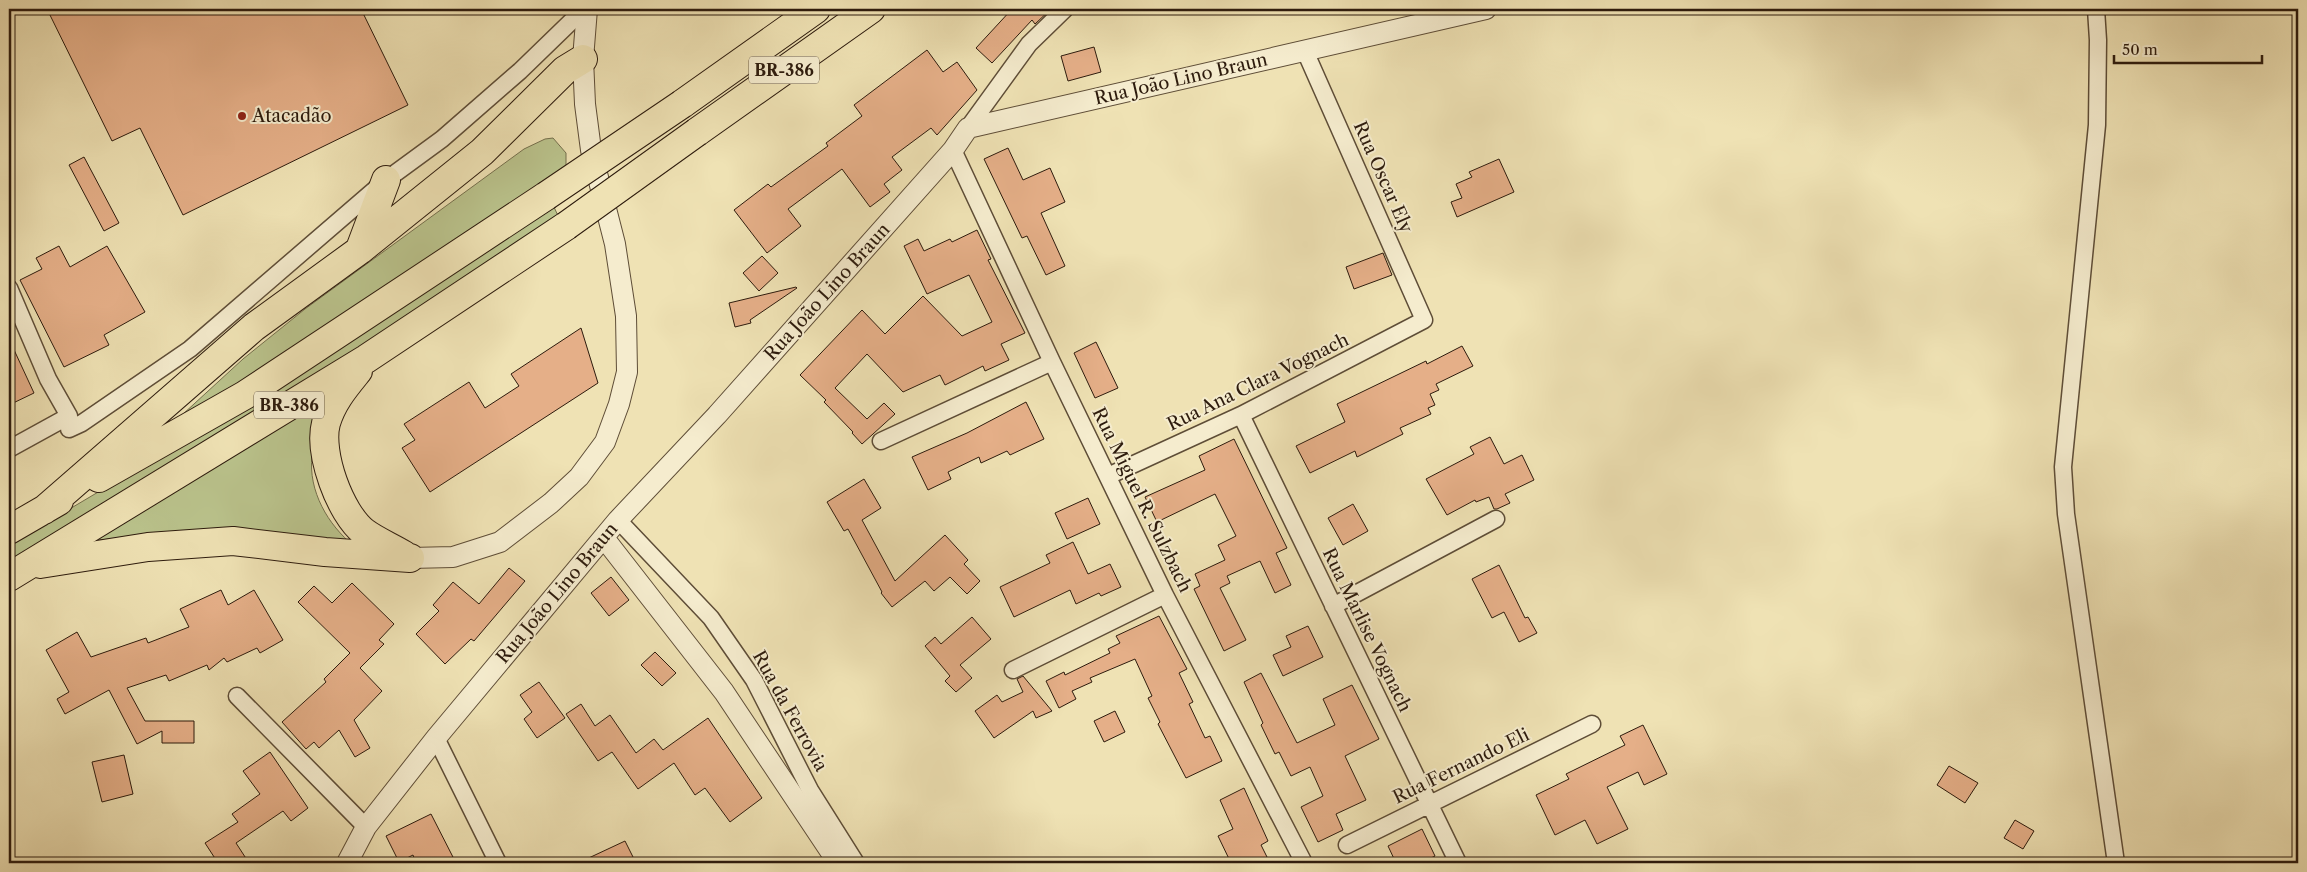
<svg xmlns="http://www.w3.org/2000/svg" width="2307" height="872" font-family="'Libre Caslon Text',serif">
	<rect width="100%" height="100%" fill="#efe2b4"/>
	<filter id="stains"><feTurbulence type="fractalNoise" baseFrequency=".004" numOctaves="4"/><feColorMatrix values="0 0 0 0 .2 0 0 0 0 .09 0 0 0 0 .02 0 0 0 .5 -.17"/></filter>
	<radialGradient id="worn" r=".72"><stop offset=".6" stop-color="#630" stop-opacity="0"/><stop offset="1" stop-color="#630" stop-opacity=".3"/></radialGradient>
	<path fill="#bac38c" stroke="#746f4c" d="M553,138l13,15v13l-131,96 -265,164 73,-67 62,-50 219,-160 21,-10z
		M554,207l5,11 -103,71 -447,279v-23l133,-79z
		M335,390c-9,21 -20,43 -23,66 -4,35 16,69 42,90l-171,-14 -105,10z"/>
	<path fill="#e5af88" stroke="#2d1b0d" d="M47,9h314l47,96 -225,110 -43,-87 -28,13z
		M1012,9h39l-16,15 -3,-4 -40,43 -16,-15z
		M1094,47l7,25 -33,9 -7,-25z
		M927,50l16,22 14,-10 20,28 -40,45 -6,-7 -39,29 10,13 -18,14 6,8 -20,15 -28,-38 -54,40 13,17 -34,27 -33,-43 34,-26 3,3 57,-41 -2,-3 36,-27 -8,-11z
		M1008,148l15,32 27,-12 15,34 -24,11 24,53 -19,9 -19,-39 -5,2 -38,-79z
		M84,157l35,66 -15,8 -35,-66z
		M1499,159l15,33 -57,25 -6,-15 11,-4 -6,-14 16,-7 -3,-5z
		M977,230l14,29 -3,1 37,73 -24,11 8,16 -24,11 -2,-5 -38,19 -5,-10 -37,17 -36,-38 -32,34 32,31 17,-16 11,11 -33,30 -10,-11 1,-1 -29,-30 2,-2 -26,-25 62,-65 23,24 38,-38 39,40 30,-14 -23,-47 -42,19 -23,-48 14,-7 6,12 26,-12 2,3z
		M59,246l11,21 37,-21 38,66 -41,23 5,10 -45,22 -44,-87 22,-11 -6,-11z
		M1383,253l9,22 -38,14 -8,-22z
		M762,256l16,17 -19,18 -16,-18z
		M796,287l1,1 -47,32 1,3 -16,4 -6,-24z
		M581,328l17,55 -168,109 -28,-44 13,-8 -11,-16 65,-42 16,26 34,-22 -8,-12z
		M9,339l25,54 -25,12z
		M1096,342l22,46 -23,10 -21,-45z
		M1462,346l11,20 -37,18 3,6 -9,4 5,11 -7,3 3,6 -31,14 3,6 -46,23 -2,-6 -45,22 -14,-27 49,-24 -8,-18 89,-43 1,3z
		M1026,402l18,37 -34,16 -3,-4 -26,12 -2,-6 -31,15 3,7 -23,11 -16,-33 55,-24z
		M1490,437l14,27 18,-9 12,25 -29,14 5,9 -13,6h-3l-5,-12 -13,5 -1,-2 -28,15 -21,-36 48,-25 -4,-7z
		M1234,439l53,109 -11,5 15,32 -16,8 -15,-32 -33,15 3,7 -10,5 26,52 -22,11 -30,-62 6,-3 -5,-12 30,-14 -7,-15 18,-9 -21,-42 -58,28 -12,-25 60,-27 -6,-14z
		M864,479l17,29 -19,12 33,61 50,-46 23,25 -4,4 16,17 -13,13 -17,-17 -16,14 -9,-10 -33,26 -11,-14 1,-1 -34,-63 -4,2 -17,-29z
		M1088,498l12,26 -33,15 -12,-26z
		M1353,504l15,27 -25,14 -15,-27z
		M1073,542l15,32 22,-10 11,23 -20,9 -2,-3 -23,11 -6,-14 -56,27 -14,-30 50,-24 -4,-8z
		M1499,565l26,53 3,-1 9,16 -18,9 -15,-30 -12,6 -20,-39z
		M509,568l16,13 -51,60 -3,-2 -26,25 -29,-30 23,-23 -6,-6 20,-23 26,22z
		M611,577l18,23 -20,16 -18,-23z
		M352,583l42,41 -15,16 5,4 -24,24 22,23 -28,29 16,28 -15,9 -16,-27 -20,18 -5,-6 -8,7 -24,-27 44,-40 -2,-3 26,-26 -52,-51 16,-16 18,17z
		M221,590l7,15 26,-15 29,50 -23,13 -3,-5 -30,14 -3,-4 -15,12 -2,-5 -38,16 -3,-6 -39,13 18,33h49v22h-32v-12l-25,13 -28,-54 -44,24 -8,-15 12,-7 -23,-42 31,-18 14,25 55,-19 2,5 41,-16 -9,-18z
		M1159,616l28,53 -8,4 14,29 -4,2 16,34 5,-2 12,25 -36,17 -28,-54 2,-2 -12,-24 4,-2 -17,-37 -45,19 2,4 -20,9 4,8 -17,9 -13,-27 18,-9 1,3 45,-22 -2,-4 12,-6 -4,-7z
		M972,617l19,22 -31,26 12,13 -16,14 -11,-11 5,-5 -25,-30 10,-9 6,7z
		M1308,626l15,31 -40,19 -10,-21 18,-8 -5,-11z
		M655,652l21,21 -14,13 -21,-21z
		M1261,673l36,70 38,-18 -12,-26 29,-14 27,54 -34,17 21,44 -30,14 7,16 -25,12 -17,-35 22,-11 -13,-29 -19,9 -12,-24 -4,2 -14,-29 2,-2 -19,-41z
		M1023,676l29,35 -16,7 -3,-7 -39,27 -19,-27 22,-16 5,7 21,-10 -6,-13z
		M539,682l26,36 -28,20 -13,-19 8,-7 -12,-17z
		M581,704l14,22 15,-11 26,38 18,-14 9,11 45,-32 54,80 -32,24 -25,-34 -10,7 -21,-32 -36,26 -26,-37 -14,9 -32,-47z
		M1115,711l10,21 -21,10 -10,-21z
		M1643,725l24,49 -23,11 -6,-13 -31,15 21,42 -31,15 -12,-24 -30,15 -19,-40 33,-16 -3,-5 59,-29 -5,-9z
		M270,752l38,56 -17,13 -8,-10 -47,32 13,20h-31l-13,-20 33,-21 -6,-8 28,-20 -17,-23z
		M124,755l9,39 -31,8 -10,-40z
		M1949,766l29,17 -13,20 -28,-18z
		M1244,788l24,53 -7,4 9,18h-39l-13,-27 15,-7 -13,-29z
		M431,814l25,49h-40l-3,-8 -14,7 -13,-26z
		M2015,820l19,11 -11,18 -19,-11z
		M1422,829l13,27 -14,7h-25l-8,-17z
		M625,841l11,22h-58z"/>
	<g fill="none" stroke-linecap="round" stroke-linejoin="round">
		<g stroke="#5e4d37" stroke-width="19">
			<path id="minor" d="M2096,9l2,31 -1,85 -34,342 3,47 50,349
				M968,128l61,-84 36,-35
				M953,150l99,212 113,233 139,268
				M9,288l39,91 21,37v13l13,-6 108,-74 196,-169 56,-41 78,-68 64,-62
				M1241,415l217,448
				M881,441l171,-79
				M9,449l60,-33
				M1108,476l133,-61 183,-95 -119,-269
				M618,520l93,98 43,62 56,110 46,73
				M1333,606l163,-87
				M1013,670l152,-75
				M237,696l129,131
				M436,738l62,125
				M1347,845l245,-121"/>
		</g>
		<g stroke="#5e4d37" stroke-width="22">
			<path id="tertiary" d="M604,538l120,154 114,171
				M410,558l43,-1 47,-15 51,-39 28,-26 26,-35 14,-38 8,-32 -1,-56 -11,-72 -24,-94 -6,-46 -2,-45 4,-50
				M347,863l19,-36 70,-89 182,-218 99,-105 236,-265 15,-22 518,-119"/>
		</g>
		<g stroke="#2d1b0d" stroke-width="30">
			<path id="trunk" d="M682,104l134,-95
				M697,132l174,-123
				M360,249l26,-69
				M358,371c-13,16 -26,31 -32,52 -8,30 14,90 38,109 12,9 27,15 40,23
				M99,478l146,-83 301,-199
				M44,510l210,-183 106,-77 122,-98 83,-82 18,-11
				M9,530l50,-29
				M40,564l108,-17 85,-6 92,11 85,6
				M9,577l357,-218 200,-133"/>
		</g>
		<use href="#minor" stroke="#f5ecce" stroke-width="16"/>
		<use href="#tertiary" stroke="#f5ecce" stroke-width="20"/>
		<use href="#trunk" stroke="#efe2b4" stroke-width="28"/>
		<g stroke="#2d1b0d" stroke-width="30" stroke-linecap="butt">
			<path id="trunk-bridge" d="M546,196l136,-92
				M566,226l131,-94"/>
		</g>
		<use href="#trunk-bridge" stroke="#efe2b4" stroke-width="28"/>
	</g>
	<circle fill="#8f2418" stroke="#f5ecce" stroke-width="2" cx="242" cy="116" r="5"/>
	<g text-anchor="middle" dominant-baseline="central" stroke-width="4" stroke-linejoin="round" paint-order="stroke">
		<g fill="#f5ecce" stroke="#695a47" stroke-width="1">
			<rect x="749" y="56.5" width="70" height="27" rx="4"/>
			<rect x="254" y="391.5" width="70" height="27" rx="4"/>
		</g>
		<g font-size="16" font-weight="bold" fill="#2d1b0d">
			<text x="784" y="70">BR-386</text>
			<text x="289" y="405">BR-386</text>
		</g>
		<g font-size="18" fill="#2d1b0d" stroke="#f5ecce">
			<text transform="translate(1181 79) rotate(-13)">Rua João Lino Braun</text>
			<text transform="translate(1383 177) rotate(66)">Rua Oscar Ely</text>
			<text transform="translate(827 292) rotate(-48)">Rua João Lino Braun</text>
			<text transform="translate(1258 382) rotate(-26)">Rua Ana Clara Vognach</text>
			<text transform="translate(1142 500) rotate(64)">Rua Miguel R. Sulzbach</text>
			<text transform="translate(557 593) rotate(-50)">Rua João Lino Braun</text>
			<text transform="translate(1367 630) rotate(64)">Rua Marlise Vognach</text>
			<text transform="translate(790 711) rotate(61)">Rua da Ferrovia</text>
			<text transform="translate(1461 766) rotate(-26)">Rua Fernando Eli</text>
		</g>
		<g font-size="18" fill="#2d1b0d" stroke="#f5ecce" text-anchor="start">
			<text x="252" y="116">Atacadão</text>
		</g>
	</g>
	<rect width="2307" height="872" fill="none" stroke="#efe2b4" stroke-width="30"/>
	<rect x="10" y="10" width="2287" height="852" fill="none" stroke="#2d1b0d" stroke-width="2.5"/>
	<rect x="15" y="15" width="2277" height="842" fill="none" stroke="#2d1b0d"/>
	<path d="M2114 55v8h148v-8" fill="none" stroke="#2d1b0d" stroke-width="2.5"/>
	<text x="2122" y="55" font-size="15" fill="#2d1b0d" stroke="#f5ecce" stroke-width="4" paint-order="stroke">50 m</text>
	<rect width="100%" height="100%" filter="url(#stains)"/>
	<rect width="100%" height="100%" fill="url(#worn)"/>
</svg>
